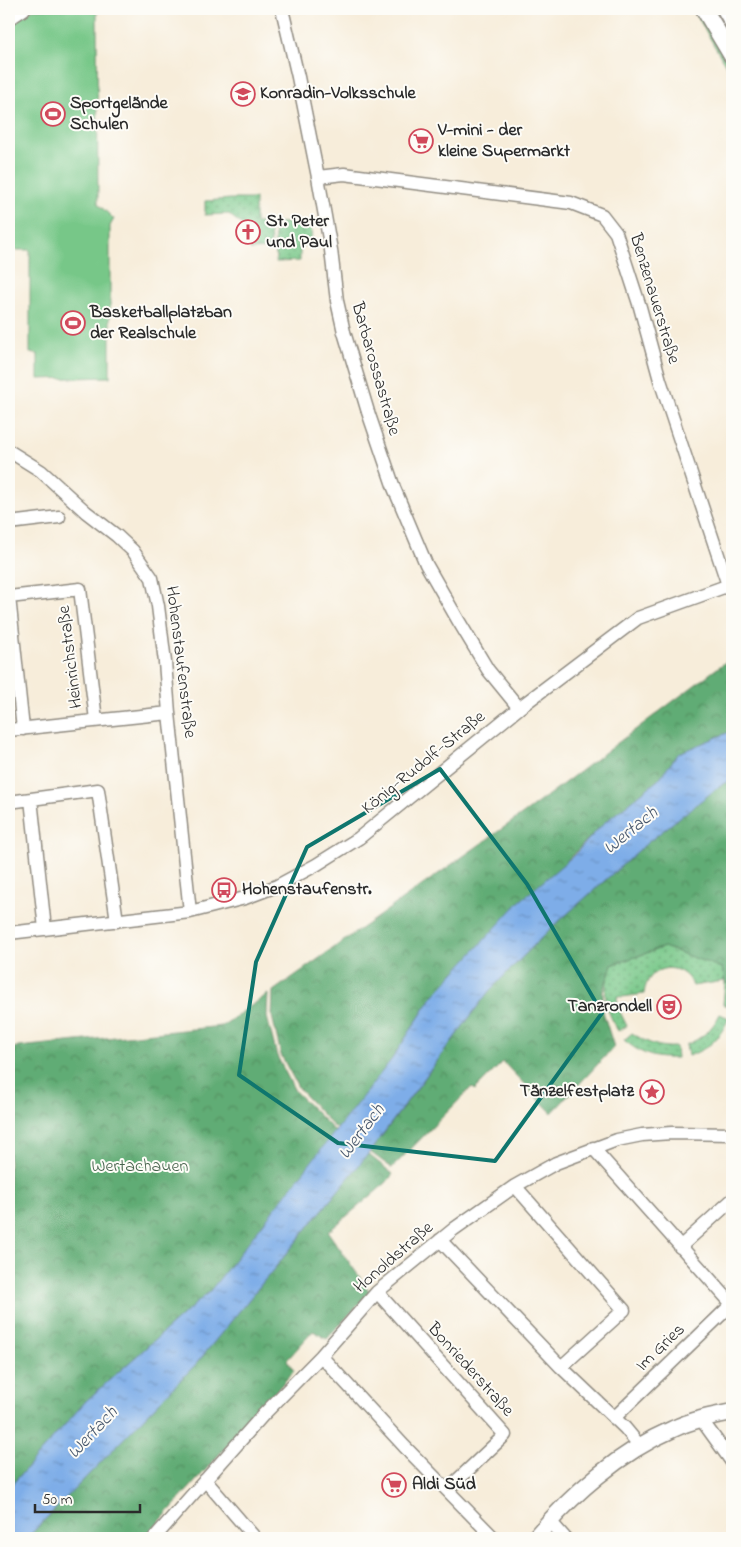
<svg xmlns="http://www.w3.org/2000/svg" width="741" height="1547" font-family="'Indie Flower',sans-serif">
	<defs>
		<pattern id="grass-dots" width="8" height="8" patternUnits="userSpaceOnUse" patternTransform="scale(1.25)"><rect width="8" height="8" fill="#77c788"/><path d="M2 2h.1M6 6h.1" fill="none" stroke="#62a26f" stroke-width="1.8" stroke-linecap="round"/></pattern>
		<pattern id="forest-crowns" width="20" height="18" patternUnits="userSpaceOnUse" patternTransform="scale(1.25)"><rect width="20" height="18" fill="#61ac74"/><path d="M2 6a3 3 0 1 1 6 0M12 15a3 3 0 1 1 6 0" fill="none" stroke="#508c5f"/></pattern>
		<pattern id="water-ripples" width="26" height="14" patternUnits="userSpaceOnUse" patternTransform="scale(1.25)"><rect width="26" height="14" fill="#7eade8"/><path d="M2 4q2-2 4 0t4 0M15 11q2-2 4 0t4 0" fill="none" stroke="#678dbc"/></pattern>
	</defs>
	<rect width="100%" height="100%" fill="#fdfcf7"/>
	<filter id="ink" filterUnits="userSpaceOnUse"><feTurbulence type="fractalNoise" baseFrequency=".02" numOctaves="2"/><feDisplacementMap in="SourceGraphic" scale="10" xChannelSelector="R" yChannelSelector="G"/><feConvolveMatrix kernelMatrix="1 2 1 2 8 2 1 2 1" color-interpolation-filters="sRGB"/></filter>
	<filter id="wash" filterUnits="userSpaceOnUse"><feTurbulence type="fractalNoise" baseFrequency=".0096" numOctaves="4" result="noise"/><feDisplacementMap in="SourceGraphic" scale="20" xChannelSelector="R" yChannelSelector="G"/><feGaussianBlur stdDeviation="1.12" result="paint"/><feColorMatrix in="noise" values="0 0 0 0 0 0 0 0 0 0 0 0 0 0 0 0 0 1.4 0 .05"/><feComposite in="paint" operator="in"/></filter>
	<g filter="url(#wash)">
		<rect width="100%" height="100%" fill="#f7edda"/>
		<path fill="url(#grass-dots)" stroke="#51795a" d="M693,9h4l35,59v8z
			M231,199h24v24l15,-1 1,27 -21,1 -1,-19 -20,-17 -24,1v-14z
			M311,222l1,23 -12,1v15l-24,1 -2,-39z
			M664,947l59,21 1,13 -31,5c-12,-27 -46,-22 -49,8l-22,3 -5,-1 1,12 9,18 -9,5c-15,-27 -16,-38 -6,-66z
			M725,983l7,1v24l-9,-4z
			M720,1014l9,4c-10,21 -19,30 -41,38l-2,-11c16,-7 26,-15 34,-31z
			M632,1033c15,10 27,15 44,14l1,11c-23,1 -35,-3 -53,-18z"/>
		<path fill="url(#forest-crowns)" stroke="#466c50" d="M728,660h4v71l-53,23 -21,26 -54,43 -171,173 -41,63 -54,70 -5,-3 -34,-37 -18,-34 -9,-39 1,-25 254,-180z
			M732,779v205l-7,-1 -3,-15 -58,-21 -52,18 -9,26v21l11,35 -62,66 -49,-51 -28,28 -3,-3 -80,81 -22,-16 119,-161 60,-61 98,-87 74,-58z
			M268,994l-1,23 10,39 18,35 41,41 -126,159 -124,110 -77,87v-440l213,-22z
			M368,1154l25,20 -7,9 -58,49 42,60 -43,47 -14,-8 -26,29 7,11 -149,167h-118l169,-174z"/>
		<path fill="#77c788" stroke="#51795a" d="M33,9h64l1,195 16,15 -4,7v151l-72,2v-25l-8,-1v-103h-21v-226z"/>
		<path fill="url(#water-ripples)" stroke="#546c8a" d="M732,731v48l-11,6 -74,58 -98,87 -60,61 -121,163 -172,210 -169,174h-18v-50l77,-87 124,-110 182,-232 41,-63 86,-94 54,-46 31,-33 54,-43 21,-27z"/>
	</g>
	<g filter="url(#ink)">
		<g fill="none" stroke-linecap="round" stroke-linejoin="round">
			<g stroke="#918c82" stroke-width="15">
				<path id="minor" d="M282,9l16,68 20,100 13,73 6,51 7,31 24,80 26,76 32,76 32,56 30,50 31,38
					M9,19l15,-10
					M318,177l26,-3 227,29 31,12 14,18 24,74 20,73 68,205
					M9,451l32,20 45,41 31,24 16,15 19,27 6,28 7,56 4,51 21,199
					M9,523l50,-6
					M9,597l71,-8 16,131
					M9,597l14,132
					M9,730l160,-17
					M31,799l14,130
					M9,802l89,-12 19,131
					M9,933l181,-21 55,-14 32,-12 39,-21 43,-27 160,-130 119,-90 94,-34
					M593,1148l139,156
					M515,1186l109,124 -63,57
					M440,1240l121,127 64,61 15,18
					M680,1247l52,-47
					M377,1292l128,143 -58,55
					M321,1356l83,90 90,92
					M614,1418l118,-114
					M701,1419l31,43
					M205,1480l50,58
					M550,1521l15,17
					M154,1538l109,-123 58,-59 56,-64 77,-63 61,-43 41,-23 61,-23 25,-5 30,-2 60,1"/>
			</g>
			<g stroke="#918c82" stroke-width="19">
				<path id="tertiary" d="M704,9l28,47
					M725,9l7,12
					M535,1538c37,-44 85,-86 138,-109 19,-9 39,-13 59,-17"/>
			</g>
			<use href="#minor" stroke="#fff" stroke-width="12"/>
			<use href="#tertiary" stroke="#fff" stroke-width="16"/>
		</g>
	</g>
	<path fill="none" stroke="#0f766e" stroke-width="4" stroke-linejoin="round" d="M440,769l87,115 75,129 -107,148 -157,-18 -99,-68 17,-113 51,-115z"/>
	<defs>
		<g id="school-ring" transform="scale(1.25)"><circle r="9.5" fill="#fdfcf7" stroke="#d1495b" stroke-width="1.5"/><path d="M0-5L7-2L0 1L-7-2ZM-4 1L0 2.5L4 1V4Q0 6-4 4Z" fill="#d1495b"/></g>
		<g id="stadium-ring" transform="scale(1.25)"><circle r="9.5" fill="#fdfcf7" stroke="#d1495b" stroke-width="1.5"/><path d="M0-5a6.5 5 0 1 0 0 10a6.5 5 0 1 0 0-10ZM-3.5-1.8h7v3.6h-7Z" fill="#d1495b"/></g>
		<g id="supermarket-ring" transform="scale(1.25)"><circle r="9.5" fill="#fdfcf7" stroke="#d1495b" stroke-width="1.5"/><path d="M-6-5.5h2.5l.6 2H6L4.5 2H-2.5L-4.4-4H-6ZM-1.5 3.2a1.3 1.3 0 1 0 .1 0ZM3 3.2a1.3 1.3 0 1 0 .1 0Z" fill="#d1495b"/></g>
		<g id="church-ring" transform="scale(1.25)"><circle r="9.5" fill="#fdfcf7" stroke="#d1495b" stroke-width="1.5"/><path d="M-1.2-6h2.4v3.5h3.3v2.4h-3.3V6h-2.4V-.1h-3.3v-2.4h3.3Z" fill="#d1495b"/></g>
		<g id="bus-ring" transform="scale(1.25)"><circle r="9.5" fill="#fdfcf7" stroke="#d1495b" stroke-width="1.5"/><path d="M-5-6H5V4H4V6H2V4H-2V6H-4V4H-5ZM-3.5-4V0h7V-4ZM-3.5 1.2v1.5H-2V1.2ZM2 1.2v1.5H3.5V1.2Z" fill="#d1495b"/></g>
		<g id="theatre-ring" transform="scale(1.25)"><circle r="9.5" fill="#fdfcf7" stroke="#d1495b" stroke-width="1.5"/><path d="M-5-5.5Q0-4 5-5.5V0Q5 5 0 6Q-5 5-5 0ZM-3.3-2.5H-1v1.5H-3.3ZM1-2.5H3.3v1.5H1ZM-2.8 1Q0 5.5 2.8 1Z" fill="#d1495b"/></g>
		<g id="sight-ring" transform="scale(1.25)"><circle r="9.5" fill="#fdfcf7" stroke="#d1495b" stroke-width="1.5"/><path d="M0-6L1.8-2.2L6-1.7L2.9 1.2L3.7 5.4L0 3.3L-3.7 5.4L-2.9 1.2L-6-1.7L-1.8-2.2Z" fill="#d1495b"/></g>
	</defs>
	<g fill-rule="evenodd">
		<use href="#school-ring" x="243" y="94"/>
		<use href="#stadium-ring" x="53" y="114"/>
		<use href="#supermarket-ring" x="421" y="141"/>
		<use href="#church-ring" x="248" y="232"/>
		<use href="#stadium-ring" x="73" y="323"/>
		<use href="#bus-ring" x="224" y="890"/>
		<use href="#theatre-ring" x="669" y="1007"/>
		<use href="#sight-ring" x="652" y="1092"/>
		<use href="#supermarket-ring" x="394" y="1485"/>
	</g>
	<g text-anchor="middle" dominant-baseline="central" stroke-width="4" stroke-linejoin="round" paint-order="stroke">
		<g font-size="18" font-weight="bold" fill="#2b2b2b" stroke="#fdfcf7" text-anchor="start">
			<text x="260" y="94">Konradin-Volksschule</text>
			<text x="70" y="104">Sportgelände<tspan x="70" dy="21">Schulen</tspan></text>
			<text x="438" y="131">V-mini - der<tspan x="438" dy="21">kleine Supermarkt</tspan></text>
			<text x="266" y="222">St. Peter<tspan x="266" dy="21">und Paul</tspan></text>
			<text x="90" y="313">Basketballplatzban<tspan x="90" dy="21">der Realschule</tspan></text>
			<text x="242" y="890">Hohenstaufenstr.</text>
			<text x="652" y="1007" text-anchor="end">Tanzrondell</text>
			<text x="634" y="1092" text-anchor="end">Tänzelfestplatz</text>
			<text x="412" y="1485">Aldi Süd</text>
		</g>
		<g font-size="18" fill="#2b2b2b" stroke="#fdfcf7">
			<text transform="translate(654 299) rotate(73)">Benzenauerstraße</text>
			<text transform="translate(375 369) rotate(74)">Barbarossastraße</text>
			<text transform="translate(71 657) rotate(-97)">Heinrichstraße</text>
			<text transform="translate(180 662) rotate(83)">Hohenstaufenstraße</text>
			<text transform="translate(424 763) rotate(-39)">König-Rudolf-Straße</text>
			<text transform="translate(394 1258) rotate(-41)">Honoldstraße</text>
			<text transform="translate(661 1348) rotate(-44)">Im Gries</text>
			<text transform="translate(470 1370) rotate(48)">Bonriederstraße</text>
		</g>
		<g font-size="18" fill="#46624c" stroke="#fdfcf7">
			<text x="140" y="1167">Wertachauen</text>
		</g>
		<g font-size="19" font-style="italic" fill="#48586d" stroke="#fdfcf7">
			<text transform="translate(631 831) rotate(-39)">Wertach</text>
			<text transform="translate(362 1132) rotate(-53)">Wertach</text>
			<text transform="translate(93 1433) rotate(-47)">Wertach</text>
		</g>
	</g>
	<rect width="741" height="1547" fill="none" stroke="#fdfcf7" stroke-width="30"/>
	<path d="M35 1504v8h105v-8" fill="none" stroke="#2b2b2b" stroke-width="2.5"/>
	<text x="42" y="1504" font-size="15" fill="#2b2b2b" stroke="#fdfcf7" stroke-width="4" paint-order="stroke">50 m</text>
</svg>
